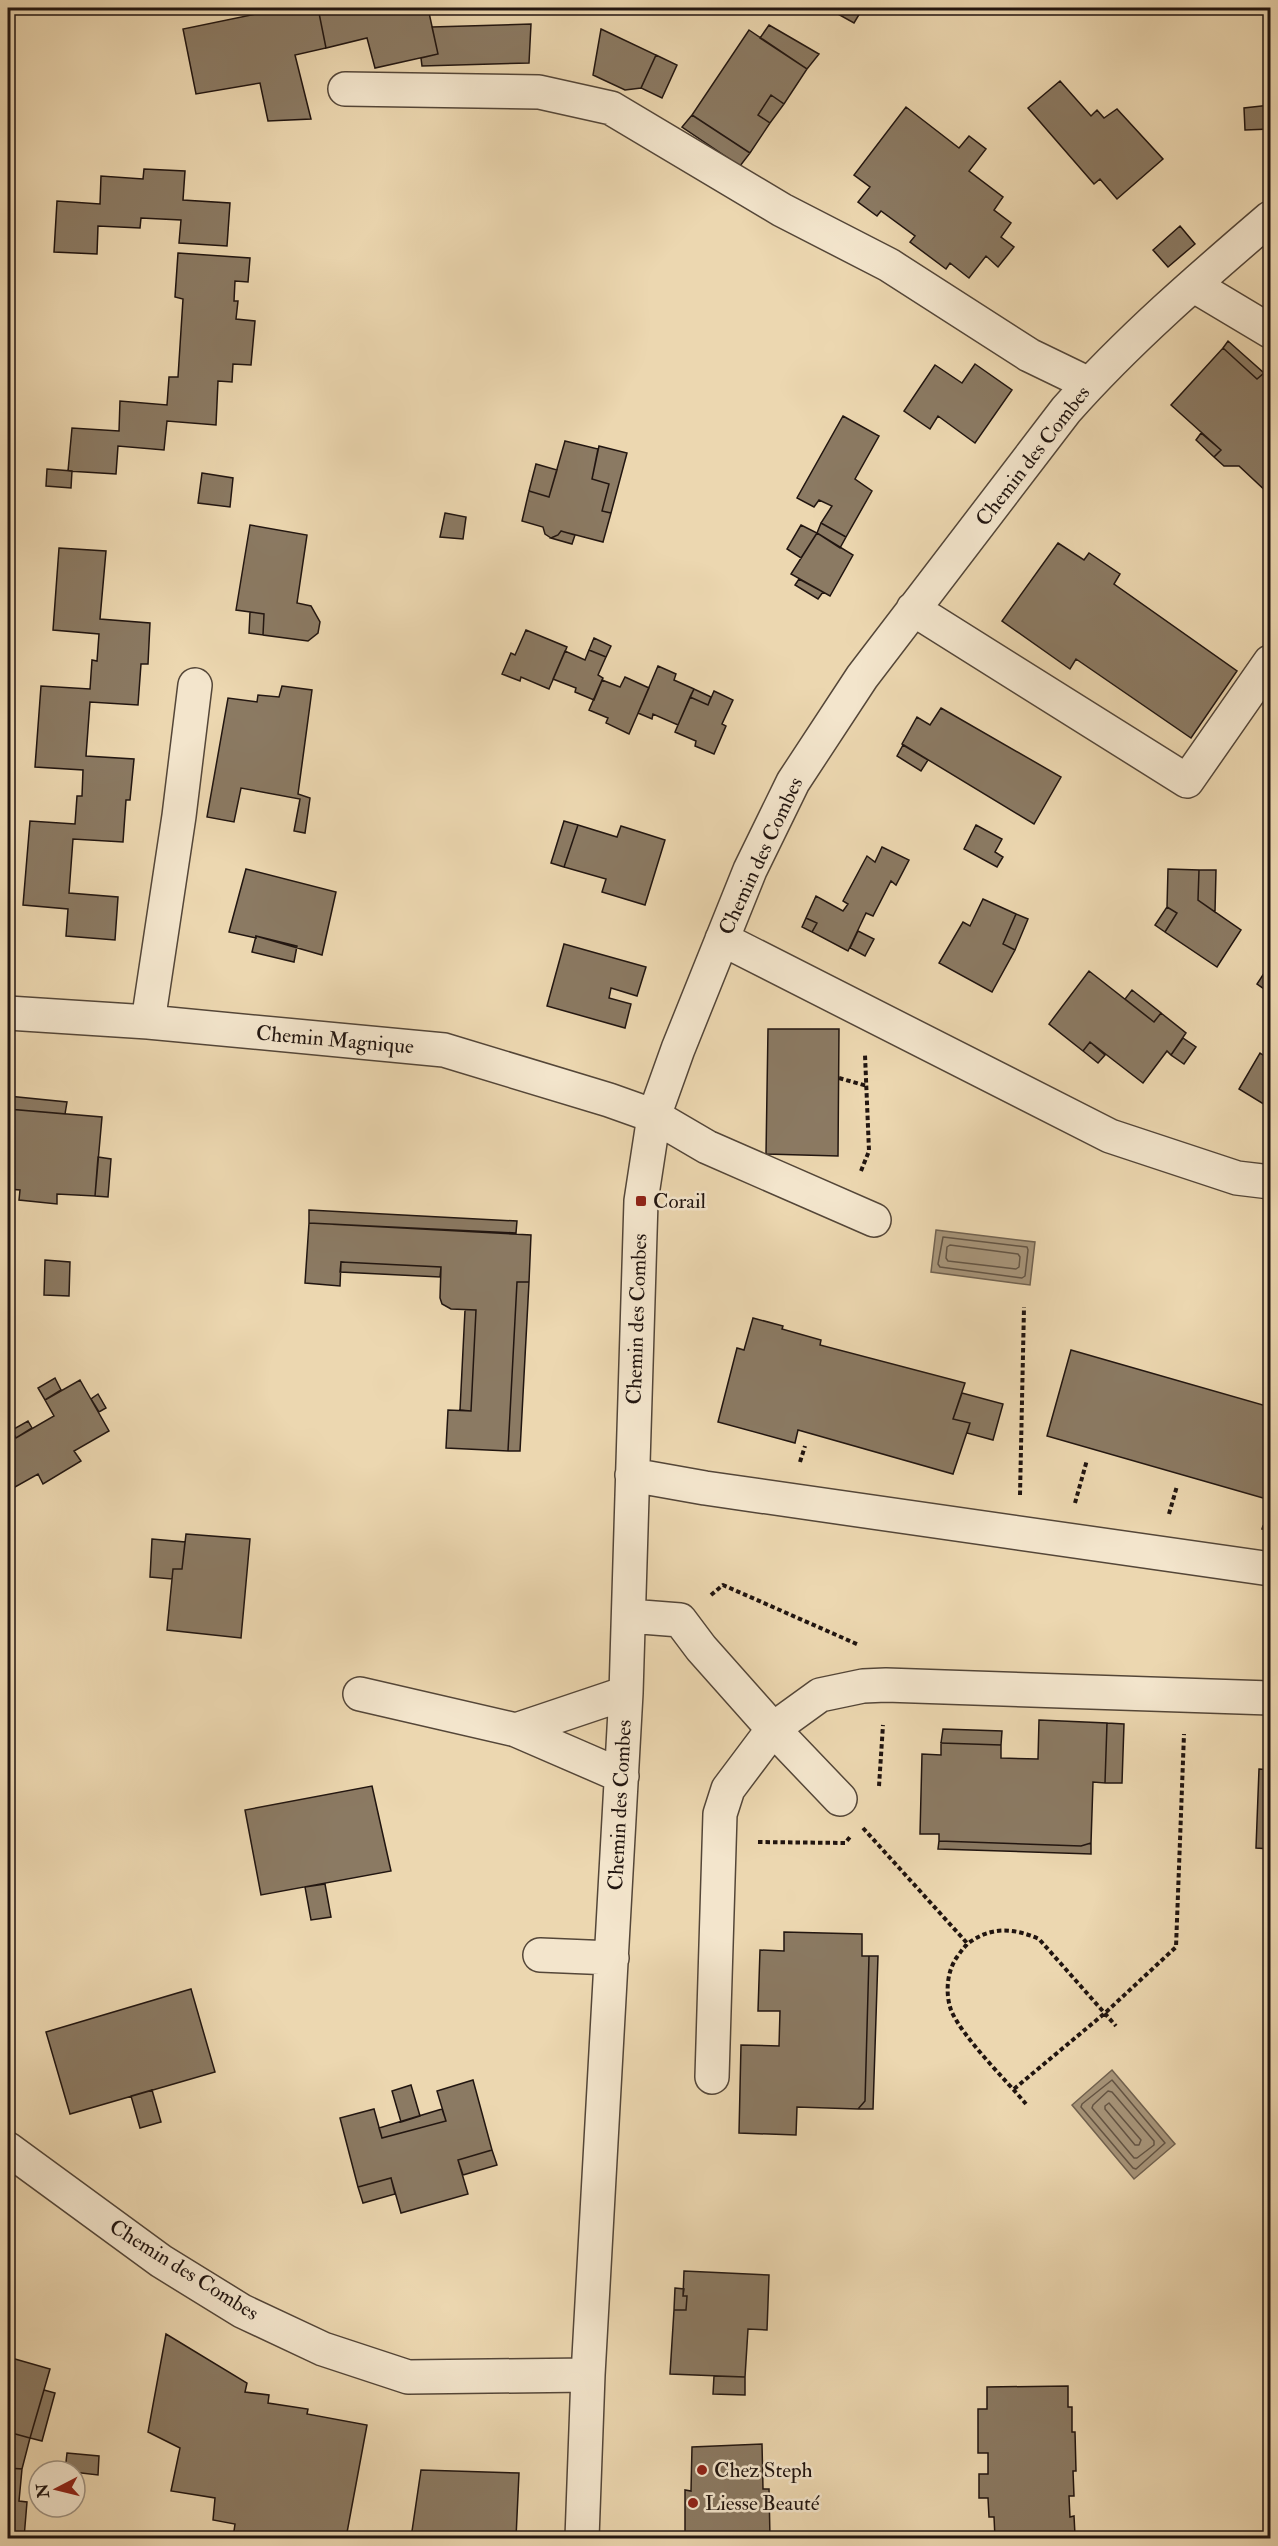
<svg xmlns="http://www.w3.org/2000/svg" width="1278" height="2546" font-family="'IM FELL Double Pica',serif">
	<rect width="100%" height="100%" fill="#ecd7b0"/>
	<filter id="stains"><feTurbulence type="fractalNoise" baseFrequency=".00333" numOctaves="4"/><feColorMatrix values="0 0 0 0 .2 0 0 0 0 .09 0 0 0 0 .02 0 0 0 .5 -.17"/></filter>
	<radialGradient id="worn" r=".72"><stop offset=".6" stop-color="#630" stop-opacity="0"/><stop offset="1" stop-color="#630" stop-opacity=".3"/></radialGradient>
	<path fill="#a7957a" stroke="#716250" stroke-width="1.5" d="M936,1230l99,12 -5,43 -99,-13z
		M1112,2070l63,74 -41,35 -62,-74z"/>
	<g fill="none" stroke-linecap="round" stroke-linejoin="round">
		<path stroke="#645545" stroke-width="1.5" d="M943,1237l84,10 1,3 -3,26 -3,2 -82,-11 -2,-3z
			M950,1245l68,9 2,3 -1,10 -3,2 -68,-8 -2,-3 1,-11z
			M1112,2080l53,63 -29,26 -3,-1 -52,-61 1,-3z
			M1108,2091l4,1 42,49v4l-17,13h-3l-42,-50 1,-3z
			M1109,2103l32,37 -2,5h-4l-30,-36v-3z"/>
	</g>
	<path fill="#8b7a63" stroke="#211510" stroke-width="1.5" d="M285,8h33l8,40 -31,7 16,64 -43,2 -8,-38 -64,11 -13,-65z
		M318,8h110l10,46 -63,14 -8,-30 -41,10z
		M827,8h36l-9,15z
		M531,24l-2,39 -107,3 -1,-8 17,-4 -6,-27z
		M769,25l50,29 -12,15 -47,-31z
		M601,29l55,26 -15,33 -16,2 -32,-15z
		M749,30l58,39 -23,35 -13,-9 -13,20 12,8 -20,30 -58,-38z
		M656,55l21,10 -15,33 -21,-10z
		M1060,81l31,35 6,-6 7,8 13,-9 46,50 -46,40 -17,-20 -6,5 -66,-76z
		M771,95l13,9 -14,19 -12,-8z
		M1270,105v24l-25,1 -1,-22z
		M906,107l53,41 10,-12 17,13 -17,22 34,26 -9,13 17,13 -10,14 13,10 -16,20 -12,-11 -17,22 -19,-15 -4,6 -36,-27 5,-6 -34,-25 -4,5 -19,-14 12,-15 -16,-12z
		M692,115l58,38 -10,13 -58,-39z
		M144,169l41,2 -2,29 47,3 -3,43 -48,-3 2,-23 -40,-2 -1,10 -42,-2 -1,28 -43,-2 3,-51 43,3 1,-28 42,3z
		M1180,226l15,18 -27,23 -15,-17z
		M178,253l72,5 -2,24 -13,-1 -1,20h4l-2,18 19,2 -4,44 -18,-1 -1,18 -14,-1 -2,44 -49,-4 -3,29 -46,-4 -2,28 -48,-3 4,-43 47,3 1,-30 47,4 2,-28h9l5,-78 -8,-2z
		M1228,341l36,32 -7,6 -34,-31z
		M1223,348l34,31 7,-6 6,6v116l-31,-29h-15l-10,-9 7,-7 -50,-45z
		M975,364l37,26 -37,53 -37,-27 -8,13 -26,-18 31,-46 27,18z
		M843,416l36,20 -24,43 17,12 -26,46 -25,-14 11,-17 -13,-6 -5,7 -17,-9z
		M1201,433l20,17 -7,7 -18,-17z
		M565,441l33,8 -6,30 17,5 -7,27 9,2 -8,29 -42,-11 -3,4 -7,3 -6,-4 -2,-7 -21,-6 7,-30 20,6z
		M599,446l28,7 -16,60 -9,-2 7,-27 -17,-5z
		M536,464l21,6 -8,27 -20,-6z
		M47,469l25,2 -1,17 -25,-2z
		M202,473l31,5 -3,29 -32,-4z
		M445,513l21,4 -3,22 -23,-2z
		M821,523l25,14 -6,11 -23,-15z
		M250,525l57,10 -10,68 14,3 9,16 -2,11 -10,8 -45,-6 1,-21 -28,-4z
		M801,525l16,8 -16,25 -14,-9z
		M561,531l14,4 -3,9 -21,-6 7,-3z
		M817,533l36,22 -23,41 -39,-22z
		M1058,543l26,17 5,-7 31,21 -6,10 123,87 -46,67 -115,-79 -6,10 -68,-48z
		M59,548l47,3 -6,68 50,4 -2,41h-7l-3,41 -48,-3 -4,54 48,3 -4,41h-4l-3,42 -50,-3 -4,54 49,4 -3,43 -49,-4 2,-27 -45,-4 7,-84 45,3 2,-28h5l1,-26 -48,-3 6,-81 49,3 2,-29 5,1 2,-27 -46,-4z
		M799,579l24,13 -5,7 -23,-14z
		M250,612l14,2 -1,21 -14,-2z
		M526,630l41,17 -18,42 -28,-12 -1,4 -18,-7 9,-21 4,2z
		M594,638l17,8 -5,11 -17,-7z
		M589,650l17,7 -8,18 5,3 -9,22 -19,-8 1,-4 -23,-9 12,-28 20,9z
		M658,666l18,8 -2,6 20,9 -16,36 -25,-11 -1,5 -14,-6z
		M625,677l24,11 -20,46 -23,-11 2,-5 -19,-8 13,-30 18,7z
		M282,686l30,4 -14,104 12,4 -5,35 -11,-2 6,-32 -59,-11 -7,34 -27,-5 21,-119 29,4 1,-7 21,2z
		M694,689l17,8 -3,8 -18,-8z
		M714,691l19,9 -11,24 4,2 -12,28 -19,-8 1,-5 -21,-9 15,-35 18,8z
		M941,708l120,69 -27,47 -132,-80 15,-27 13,8z
		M903,745l25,15 -7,11 -24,-15z
		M564,821l14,4 -14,42 -13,-4z
		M578,825l39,12 4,-11 44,14 -20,65 -43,-13 4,-13 -42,-12z
		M976,825l26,14 -7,13 8,5 -6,10 -33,-18z
		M882,847l27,13 -13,25 -5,-4 -18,35 -7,-3 -18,38 -36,-19 5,-9 -11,-5 10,-22 27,15 5,-7 -5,-3 24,-45 8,6z
		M246,869l90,23 -14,63 -66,-19v2l-27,-6z
		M1168,869l31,1 -1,30 43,30 -24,37 -52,-35 12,-19 -10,-6z
		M1199,870h17l-1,42 -17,-12z
		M983,899l33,15 -13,30 12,6 -23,42 -53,-29 24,-41 7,4z
		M1167,907l10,6 -12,19 -10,-7z
		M1016,914l12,5 -13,31 -12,-6z
		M806,918l11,5 -5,9 -10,-5z
		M858,931l16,8 -9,17 -15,-8z
		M256,936l41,10 -3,16 -42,-10z
		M564,944l82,23 -9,29 -26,-8 -2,10 22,6 -6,24 -78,-22z
		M1270,964v29l-13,-9z
		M1089,971l65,51 7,-9 25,20 -15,22 -4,-4 -24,32 -53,-41 -7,9 -34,-27z
		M1132,990l29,23 -7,9 -29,-23z
		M768,1029h71l-1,127 -72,-2z
		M1183,1038l13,9 -12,17 -13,-9z
		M1090,1042l15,13 -7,8 -15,-12z
		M1260,1053l10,7v48l-31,-19z
		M8,1096l59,6 -2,12 -57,-5z
		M8,1109l94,8 -7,79 -38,-2v10l-38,-4 1,-10 -12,-1z
		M98,1157l13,2 -3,38 -13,-1z
		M309,1210l208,11 -1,12 -207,-10z
		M309,1223l222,12 -2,47h-12l-9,169 -62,-3 2,-38 23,1 5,-101 -25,-1 -9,-5 -2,-6 1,-31 -100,-5 -1,24 -35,-3z
		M45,1260l25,2 -1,34 -25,-1z
		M341,1262l100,5 -1,10 -100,-5z
		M517,1282h12l-9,169h-12z
		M465,1310h11l-5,101 -11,-1z
		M753,1318l30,8 -1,3 39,11 -1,5 145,38 -12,36 17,4 -17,51 -155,-44 -3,13 -77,-21 19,-74 7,2z
		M1071,1350l199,57v93l-223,-64z
		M55,1378l6,12 -16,10 -7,-12z
		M80,1380l29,51 -35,20 7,10 -38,23 -5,-10 -30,17v-58l4,-3 4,8 38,-22 -9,-16z
		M962,1393l41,11 -10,36 -26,-7 3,-10 -17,-4z
		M98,1394l8,14 -7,4 -8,-13z
		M28,1421l4,7 -16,10 -4,-8z
		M186,1534l64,5 -9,99 -74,-8 6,-61h9z
		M152,1539l33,3 -3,27h-9l-1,10 -22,-2z
		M1039,1720l68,3 -2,60 -12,-1 -2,61 -10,3 -142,-5v-7h-19l2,-80 19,1v-12l60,2v13l37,1z
		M1107,1723l17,1 -2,59h-17z
		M943,1729l59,2 -1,14 -60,-2z
		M1259,1769l11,1v79l-14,-1z
		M372,1786l19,85 -130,24 -16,-85z
		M939,1841l142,5 10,-3v11l-153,-5z
		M325,1884l6,33 -20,3 -6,-33z
		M784,1932l78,2v22h7l-4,145 -7,8 -61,-2 -1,28 -57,-2 2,-88 38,1 1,-35h-22l2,-61 24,1z
		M869,1956h9l-5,153h-15l7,-8z
		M191,1989l24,83 -145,42 -24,-82z
		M473,2080l19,70 -34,10 10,34 -67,19 -10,-35 -33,9 -18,-69 34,-9 8,29 64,-17 -9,-30z
		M411,2085l9,31 -19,6 -9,-31z
		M152,2090l9,32 -21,6 -9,-32z
		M442,2109l4,12 -64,17 -3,-10z
		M492,2150l5,15 -34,10 -5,-15z
		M391,2178l4,16 -32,9 -5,-16z
		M684,2271l85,4 -2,55 -19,-1 -3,48 -75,-3 4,-64h12l1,-14h-4z
		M675,2288l9,1 -1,7h4l-1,14h-12z
		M166,2334l81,49 -2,9 24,3 -1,8 40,6 -1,5 60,11 -21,113h-113l2,-14 -22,-4 2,-22 -44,-7 9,-43 -32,-16z
		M8,2357l42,12 -20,69 -22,-6z
		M714,2376l31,1v18l-32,-1z
		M1068,2386v21h4v25h3l1,39h-3l1,25h-5l1,21 4,-1 1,19h5v3h-85l-1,-21h-5l-1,-19h-9v-24h9v-21h-10v-44h9v-22z
		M44,2390l11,3 -13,48 -12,-3z
		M8,2432l22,6 -8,31 -14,-1z
		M762,2444l1,45h6l1,49h-85v-48l6,1 1,-44z
		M67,2453l32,3 -1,19 -33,-4z
		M8,2468l14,1 -3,32 8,1 -3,36h-16z
		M421,2470l98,3 -3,65h-105z"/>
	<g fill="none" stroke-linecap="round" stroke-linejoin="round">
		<g stroke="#544638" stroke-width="36">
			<path id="minor" d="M345,89l194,3 72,16 171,102 107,55 140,90 60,29
				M1193,285l77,46
				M913,609l274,172 83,-119
				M722,939l388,197 127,42 33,4
				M8,1013l140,9 296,28 165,50 45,16 53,31 167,73
				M148,1022l31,-206 16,-131
				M632,1475l73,13 565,81
				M629,1616l51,4 21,28 72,81 47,-34 43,-9 23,-1 384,13
				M360,1694l156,36 106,46
				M516,1730l110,-37
				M540,1955l72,3
				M712,2077l8,-263 8,-25 45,-60 67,70
				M8,2149l153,112 81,50 81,38 85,28 180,-2
				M582,2538l6,-163 38,-682 15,-492 13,-85 24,-67 72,-179 43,-88 69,-105 204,-267c62,-70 134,-132 204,-192"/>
		</g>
		<path stroke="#211510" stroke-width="4" stroke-dasharray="4.5 3" stroke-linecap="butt" d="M839,1078l28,8
			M861,1171l8,-20 -4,-96
			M800,1462l5,-16
			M1020,1495l4,-188
			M1075,1503l12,-43
			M1169,1514l8,-28
			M1263,1530l6,-19
			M711,1595l12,-10 136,60
			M879,1786l4,-61
			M863,1828l104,115
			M758,1842l87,1 5,-6
			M1014,2089l91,-76 71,-66 8,-213
			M1026,2104c-20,-24 -64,-67 -75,-94 -6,-17 -4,-39 6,-53 5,-7 9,-13 16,-17 22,-14 43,-11 66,-1l77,87"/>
		<use href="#minor" stroke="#f3e5cc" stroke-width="33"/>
	</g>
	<g fill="#8f2418" stroke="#f3e5cc" stroke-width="2">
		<rect x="635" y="1195" width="12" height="12" rx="3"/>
		<circle cx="702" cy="2470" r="6"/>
		<circle cx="693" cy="2503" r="6"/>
	</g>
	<g text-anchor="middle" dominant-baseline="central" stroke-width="5" stroke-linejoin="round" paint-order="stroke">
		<g font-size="21" fill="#211510" stroke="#f3e5cc">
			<text transform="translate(1033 456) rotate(-52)">Chemin des Combes</text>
			<text transform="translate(761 856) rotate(-65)">Chemin des Combes</text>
			<text transform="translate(335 1040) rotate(5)">Chemin Magnique</text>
			<text transform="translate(637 1319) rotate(-88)">Chemin des Combes</text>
			<text transform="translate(620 1805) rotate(-87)">Chemin des Combes</text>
			<text transform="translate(184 2270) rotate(32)">Chemin des Combes</text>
		</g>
		<g font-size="21" fill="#211510" stroke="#f3e5cc" text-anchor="start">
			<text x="653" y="1201">Corail</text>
			<text x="714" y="2470">Chez Steph</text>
			<text x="705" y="2503">Liesse Beauté</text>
		</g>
	</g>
	<rect width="1278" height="2546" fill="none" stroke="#ecd7b0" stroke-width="30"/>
	<rect x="9" y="9" width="1260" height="2528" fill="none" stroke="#211510" stroke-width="3"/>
	<rect x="15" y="15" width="1248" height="2516" fill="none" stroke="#211510" stroke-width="1.5"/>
	<g transform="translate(57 2489) rotate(263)"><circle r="28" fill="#f3e5cc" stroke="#9f9281" stroke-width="1.5"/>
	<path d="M0-4.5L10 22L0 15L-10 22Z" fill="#8f2418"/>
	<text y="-9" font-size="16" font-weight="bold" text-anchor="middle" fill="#211510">N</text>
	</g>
	<rect width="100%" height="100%" filter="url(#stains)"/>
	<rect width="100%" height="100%" fill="url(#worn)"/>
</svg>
